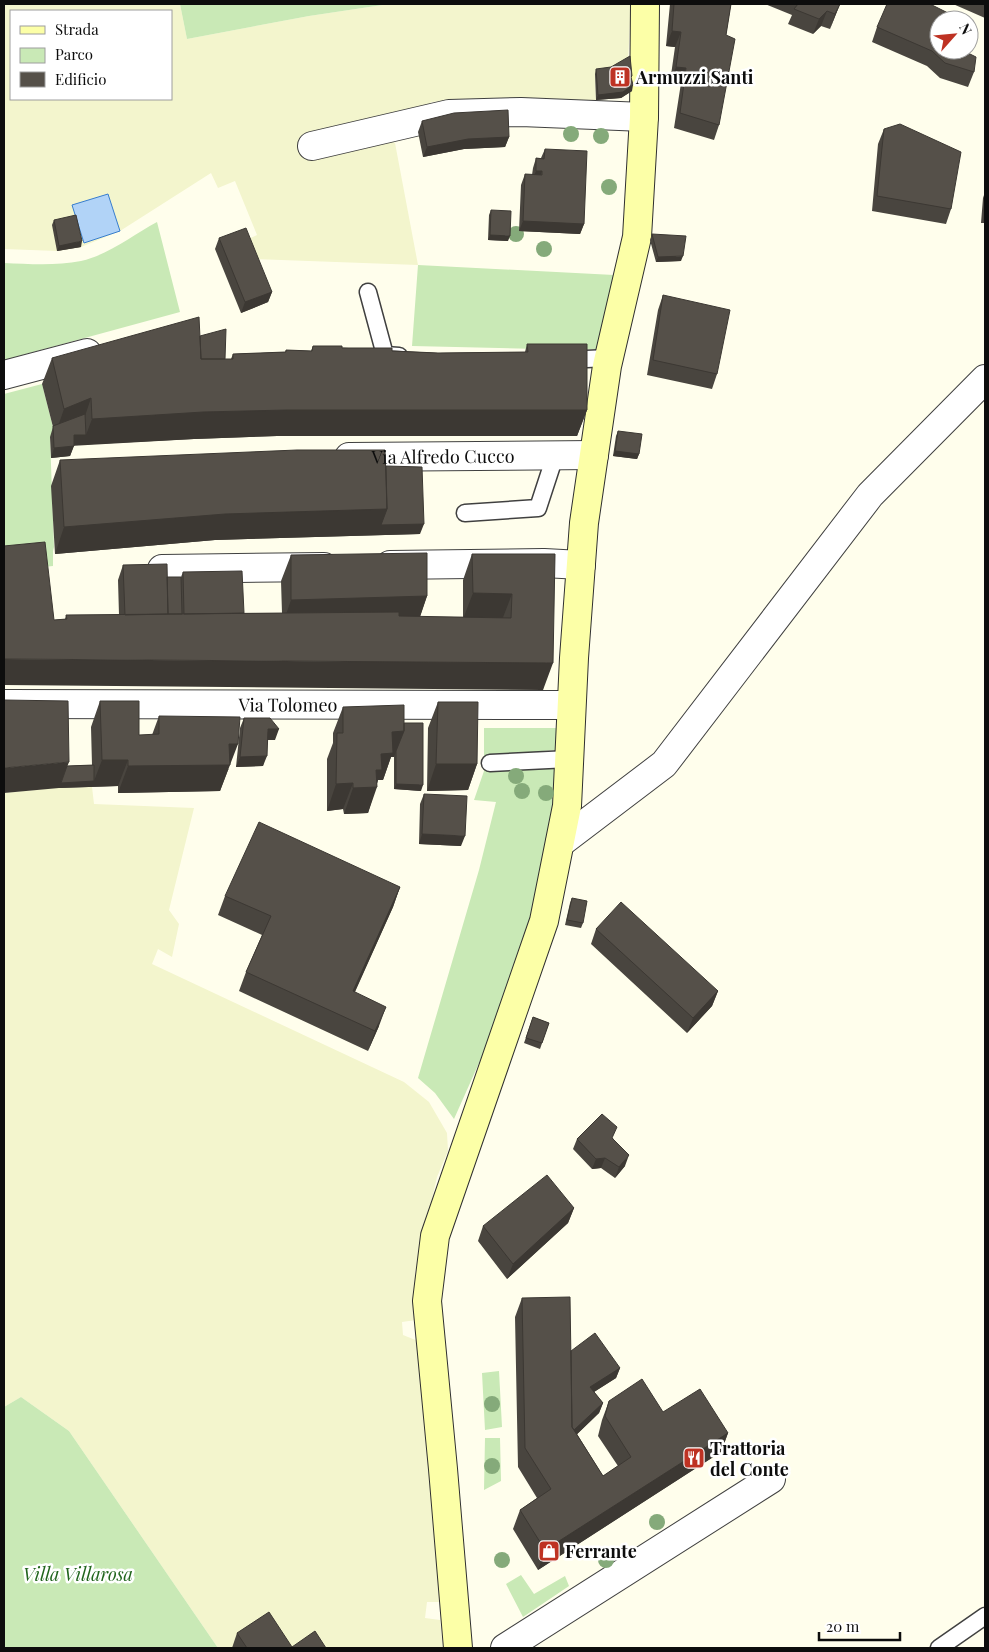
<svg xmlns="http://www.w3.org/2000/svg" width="989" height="1652" font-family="'Playfair Display',serif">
	<rect width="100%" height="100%" fill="#fffeec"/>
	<path fill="#f3f5cd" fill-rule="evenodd" d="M4,4h176l7,35 122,-23 80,-12h242l-3,57 -33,13 1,26 -146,6 -7,-5 -12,1 -4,9 -40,27 8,5 23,122 -167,-6 -7,-18 13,-6 -22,-54 -17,7 -7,-15 -91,58 -39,16 -24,4 -53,-2zM11,11h160v88h-160z
		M92,787l2,17 100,4 -25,102 10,14 -7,33 -14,-8 -6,15 252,118 25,20 18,31 1,18 -11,26 -22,96 1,47 -14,2 1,13 15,6 18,158 3,103h-12l-2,16 15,2 3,28h-225l-149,-217 -48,-34 -17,10v-614l50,-5z"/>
	<path fill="#c9e9b6" d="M180,4h209l-80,12 -122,23z
		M157,222l23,90 -176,48v-97c25,1 52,3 77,-2 27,-6 52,-26 76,-39z
		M418,265l196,10 -16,74 -19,1 -167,-4z
		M42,384l13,51 -5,2 4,110 -1,4v15l-49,5v-177z
		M484,728h77v20l-6,2 -13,1 1,16 11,2 5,5 -1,33 -6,-1 2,17 -24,109 -39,104 -37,83 -19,-26 -17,-15 61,-208 17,-68 -22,-2 10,-29z
		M499,1371l3,56 -17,3 -3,-57z
		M21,1397l48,34 149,217h-214v-241z
		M485,1438h15l1,43 -17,9z
		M521,1575l13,19 31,-18 4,10 -46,31 -17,-33z"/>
	<path fill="#b1d3f7" stroke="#377dce" d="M108,194l12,37 -36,12 -12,-38z"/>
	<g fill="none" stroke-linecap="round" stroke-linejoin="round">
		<g stroke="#404040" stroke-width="19">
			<path id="lane" d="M368,292l17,63 14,1
				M565,360l43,-2
				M465,513l73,-5 17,-52
				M490,763l79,-4
				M939,1648l46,-32"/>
		</g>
		<g stroke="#404040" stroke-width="30">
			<g id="street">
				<path d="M312,146l137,-32 72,-2 123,5"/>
				<path d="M4,375l83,-22"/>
				<path id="s1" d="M349,457l245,-2"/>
				<path d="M390,565l154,-2 37,2"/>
				<path d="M162,569l162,-2"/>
				<path id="s2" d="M4,704l567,1"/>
				<path d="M560,843l104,-79 206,-269 115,-116"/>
				<path d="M505,1648l266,-169"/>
			</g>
		</g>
		<g stroke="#2f2f2f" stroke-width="30">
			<path id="secondary" d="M458,1648l-15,-179 -16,-168 8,-65 109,-315 23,-115 7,-148 10,-135 23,-157 30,-129 7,-120 1,-113"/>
		</g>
		<use href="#lane" stroke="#fff" stroke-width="16"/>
		<use href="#street" stroke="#fff" stroke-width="28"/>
		<use href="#secondary" stroke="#fcffa7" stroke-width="28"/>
	</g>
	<g fill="#85aa7a">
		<circle cx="571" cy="134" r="8"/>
		<circle cx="601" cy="136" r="8"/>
		<circle cx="609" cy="187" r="8"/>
		<circle cx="516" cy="234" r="8"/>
		<circle cx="544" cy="249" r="8"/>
		<circle cx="516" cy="776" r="8"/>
		<circle cx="522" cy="791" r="8"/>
		<circle cx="546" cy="793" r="8"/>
		<circle cx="492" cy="1404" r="8"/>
		<circle cx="492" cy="1466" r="8"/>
		<circle cx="657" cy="1522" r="8"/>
		<circle cx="502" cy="1560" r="8"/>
		<circle cx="606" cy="1560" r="8"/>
	</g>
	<path fill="#49453f" d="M670,4h61l-5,31 -7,90 -5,15 -40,-12 7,-45 -11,-1 5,-35 -9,-1z
		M765,4h75l-10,25 -9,-3 -8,8 -25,-10 4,-9z
		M953,4h32v14z
		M939,20v30l35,22 -6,15 -28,-9 -13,-12 -55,-24 5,-15z
		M596,69l35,10 1,12 -11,7 -25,2 -1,-26z
		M422,121l87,16 -4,10 -41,2 -41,8 -5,-25z
		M884,129l67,80 -5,15 -74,-13 6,-67z
		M545,149l39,75 -4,10 -61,-3 2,-46 4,-11 7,1 1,-7 3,-10h5z
		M985,192v31h-4l2,-25z
		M491,210l17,31 -20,-1 1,-25z
		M54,220l27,27 -24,4 -5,-26z
		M652,234l29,27 -25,1 -6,-22z
		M219,238l53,54 -4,10 -27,11 -26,-64z
		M663,295l54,79 -5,15 -65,-14 11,-65z
		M200,336l25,23h6l2,-5 52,-2 1,-2 25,1 2,-5 125,7 87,-1 2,-8 60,66 -10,26h-300l-83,3 -120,6 -4,11 -19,2 -1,-21 3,-10 -11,-43 10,-26z
		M618,431l21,23 -2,5 -24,-3 3,-20z
		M60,460l326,6 34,68 -205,6 -160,14 -4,-68z
		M472,554h83l-12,136 -489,-70 11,-1 1,-4h53l-1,-35 5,-15 44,12h14l2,-5 61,41h38l-1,-32 10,-26 136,41 -7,21h43v-37z
		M100,701l39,34h13l7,-19 70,54h-1l-8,21 -102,2v-7l-59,2 8,-22 25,-1 -1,-38z
		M438,702l39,62 -9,26 -41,1 1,-63z
		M343,707l61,16 17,68 -27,-2v-32h-3l-8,23h-5l-10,33 -24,1 -1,-5 -16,2v-52l6,-16v-10z
		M244,718l31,22h-7l-5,26 -27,1 4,-39z
		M424,794l37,52 -42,-2 1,-40z
		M400,887l-7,20 -38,85 24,34 -11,25 -129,-60 7,-19 16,-37 -44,-20 7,-19z
		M572,898l11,25 -2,5 -16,-3 5,-22z
		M596,929l122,62 -6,15 -25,27 -96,-89z
		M533,1017l16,6 -9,26 -16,-6z
		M613,1138l12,28 -10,12 -14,-10 -9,1 -19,-20 4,-10z
		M574,1208l-6,15 -61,56 -29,-38 5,-15z
		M522,1298l49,53 49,17 -4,10 -22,14 9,11 -4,10 -22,21 26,42 15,-10 -20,-30 4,-16 7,-19 54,11 65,21 -7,19 -183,118 -25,-41 7,-19 17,-12 -19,-31 -3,-150z
		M237,1633l55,14 34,1h-94z"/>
	<path fill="#3c3833" d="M840,4l-10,25 5,-15z
		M827,11l-6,15 -8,8 6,-15z
		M672,31l9,1 -6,15 -9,-1z
		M676,67l10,1 -5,15 -11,-1z
		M633,85l-1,6 -11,7 -25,2 2,-5z
		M509,137l-4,10 -41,2 -41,8 4,-10 41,-8z
		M536,171h6l-4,11 -6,-1z
		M523,221l61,3 -4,10 -61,-3z
		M490,235l20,1 -2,5 -20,-1z
		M82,241l-1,6 -24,4 2,-5z
		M683,256l-2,5 -25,1 2,-5z
		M272,292l-4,10 -27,11 4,-11z
		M91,398l-9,27 -27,10 9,-26z
		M287,410h300l-10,26h-300l-83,3 -124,7 4,-11h12l6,-16 111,-7z
		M74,446l-4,10 -19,2 3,-10z
		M615,451l24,3 -2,5 -24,-3z
		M387,509l37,15 -4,10 -205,6 -160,14 9,-27 161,-13z
		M473,593l39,1 -10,26 -39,-1z
		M427,596l-9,26 -136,4 9,-26z
		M4,659l549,4 -10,27 -539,-5z
		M268,729h11l-4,11h-10z
		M404,731l-10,26h-3l-8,23h-5l-2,7h1l-9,26 -24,1 9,-26 28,-34 11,-22z
		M229,744h9l-18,47 -102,2 10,-27z
		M267,756l-4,10 -27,1 4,-10z
		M102,760h26l-10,26 -59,2 -55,5v-25l65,-6 -8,21 33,-2z
		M436,764h41l-9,26 -41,1z
		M353,783l-10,26 -16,2 9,-27z
		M396,784l27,1 -2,6 -27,-2z
		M422,834l43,2 -4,10 -42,-2z
		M400,887l-7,20 -47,104 7,-20z
		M718,991l-6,15 -25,27 6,-15z
		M386,1007l-7,19 -11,25 7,-20z
		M629,1155l-4,11 -10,12 4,-11z
		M605,1158l-4,10 -9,1 4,-10z
		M574,1208l-6,15 -61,56 6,-15z
		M620,1368l-4,10 -30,19 4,-10z
		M603,1403l-4,10 -30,29 3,-10z
		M728,1433l-7,19 -183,118 7,-20z"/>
	<path fill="#555049" stroke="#3c3833" d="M674,4h57l-5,31 9,4 -16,86 -39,-12 6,-45 -10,-1 5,-35 -9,-1z
		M798,4h42l-5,10 -8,-3 -8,8 -25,-10z
		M887,4h43l20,10 -2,6h-9v30h23l14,7 -2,15 -29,-9 -13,-12 -55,-24z
		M630,56l2,20 -1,1 2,8 -10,7 -25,3 -2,-26 15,-2z
		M508,110l1,27 -41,2 -41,8 -5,-26 32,-8z
		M900,124l61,28 -10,57 -74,-13 7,-67z
		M545,149l42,2 -3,73 -61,-3 2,-47 17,1v-4h-6v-13l8,1z
		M491,210l20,1 -1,25 -20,-1z
		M76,215l6,26 -23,5 -5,-26z
		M246,228l26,64 -27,10 -26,-64z
		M652,234l34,2 -3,20 -25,1z
		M663,295l67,15 -13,64 -64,-14z
		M199,317l2,42h32v-5l53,-2v-2l26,1 1,-5h29v2h50v3l46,2 90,-1 -1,-8h60v66h-300l-84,2 -111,7 -1,-21 -27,11 -12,-51z
		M226,329l-1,30h-24l-1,-23z
		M85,414l1,21h-12v11l-20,2 -1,-22z
		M618,431l24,3 -3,20 -24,-3z
		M297,450h88l2,59 -162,5 -161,13 -4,-67z
		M386,466l36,1 2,57 -43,1 6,-16z
		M45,542l9,78 13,-1 -1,-4 333,-3v4l112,2 1,-24 -39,-1 -1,-39h83l-2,109 -549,-4v-113z
		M427,553v43l-136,4v-45z
		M167,564l1,50 -43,1 -2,-50z
		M242,571l2,42 -60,1 -1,-42z
		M167,577h14l1,37h-14z
		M4,700l64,1 1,61 -65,6z
		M100,701h39v34l20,-1v-18l81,1 -2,27h-9l1,21 -102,1v-6h-26z
		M438,702h40l-1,62h-41z
		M404,705v26l-12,1 1,21 -12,1 1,16h-6l1,17 -24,1v-5l-17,1 1,-51h6v-26z
		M244,718h26l9,11h-11l-1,27 -27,1z
		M404,723h19v62l-27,-1v-33l8,-20z
		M94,765v16l-33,2 6,-17z
		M424,794l43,2 -2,40 -43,-2z
		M259,822l141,65 -47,104 33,16 -11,24 -129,-59 25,-56 -46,-20z
		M572,898l15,3 -4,22 -16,-3z
		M621,902l97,89 -25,27 -97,-89z
		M533,1017l16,6 -7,20 -16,-5z
		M602,1114l15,13 -5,11 17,17 -10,12 -14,-9 -9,1 -19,-20z
		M547,1175l27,33 -61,56 -30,-38z
		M570,1297l2,130 31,49 28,-19 -26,-41 4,-15 33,-22 21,33 37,-23 28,44 -183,117 -25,-40 31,-21 -26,-41 -3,-150z
		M595,1333l25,35 -30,19 13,16 -29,27 -2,-3 -1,-76z
		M269,1612l23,35 23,-16 11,17h-79l-10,-15z"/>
	<defs>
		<g id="building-square" transform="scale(1.125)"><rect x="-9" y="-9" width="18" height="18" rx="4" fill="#be3223" stroke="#fff"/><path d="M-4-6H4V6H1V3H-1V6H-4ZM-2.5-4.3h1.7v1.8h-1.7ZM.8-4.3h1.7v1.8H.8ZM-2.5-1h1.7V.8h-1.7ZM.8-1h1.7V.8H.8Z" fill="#fff"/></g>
		<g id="restaurant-square" transform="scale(1.125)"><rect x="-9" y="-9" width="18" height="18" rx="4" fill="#be3223" stroke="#fff"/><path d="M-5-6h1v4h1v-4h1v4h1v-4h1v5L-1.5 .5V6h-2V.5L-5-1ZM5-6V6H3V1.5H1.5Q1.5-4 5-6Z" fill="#fff"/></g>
		<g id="shop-square" transform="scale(1.125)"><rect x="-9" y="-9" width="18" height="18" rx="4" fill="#be3223" stroke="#fff"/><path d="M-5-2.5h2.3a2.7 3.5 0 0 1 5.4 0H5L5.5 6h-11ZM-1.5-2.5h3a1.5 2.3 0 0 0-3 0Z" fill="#fff"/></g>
	</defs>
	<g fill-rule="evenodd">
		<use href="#building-square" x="620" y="77"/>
		<use href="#restaurant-square" x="694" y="1458"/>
		<use href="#shop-square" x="549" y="1551"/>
	</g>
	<g text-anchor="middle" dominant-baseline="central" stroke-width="5" stroke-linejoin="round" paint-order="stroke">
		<g font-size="18" font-weight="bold" fill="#0d0d0d" stroke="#fff" text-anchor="start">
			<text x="636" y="77">Armuzzi Santi</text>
			<text x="710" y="1448">Trattoria<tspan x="710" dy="21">del Conte</tspan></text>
			<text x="565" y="1551">Ferrante</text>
		</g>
		<g font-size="18" fill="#0d0d0d" stroke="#fff">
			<text stroke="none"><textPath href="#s1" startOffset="94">Via Alfredo Cucco</textPath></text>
			<text stroke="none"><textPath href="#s2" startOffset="284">Via Tolomeo</textPath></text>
		</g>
		<g font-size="18" font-style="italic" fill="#21651d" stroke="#fff">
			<text x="78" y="1574">Villa Villarosa</text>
		</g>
	</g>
	<rect width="989" height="1652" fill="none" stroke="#0d0d0d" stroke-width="10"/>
	<rect x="10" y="10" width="162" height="90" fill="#ffffff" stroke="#9e9e9e"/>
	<rect x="20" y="26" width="25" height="8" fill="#fcffa7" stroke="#9e9e9e"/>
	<text x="55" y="35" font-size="15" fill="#0d0d0d">Strada</text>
	<rect x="20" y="48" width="25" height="15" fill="#c9e9b6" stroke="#9e9e9e"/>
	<text x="55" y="60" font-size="15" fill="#0d0d0d">Parco</text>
	<rect x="20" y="72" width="25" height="15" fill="#555049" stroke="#9e9e9e"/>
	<text x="55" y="85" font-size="15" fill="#0d0d0d">Edificio</text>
	<g transform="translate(954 35) rotate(63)"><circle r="24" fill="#ffffff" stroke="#9e9e9e"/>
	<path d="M0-4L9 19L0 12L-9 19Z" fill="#be3223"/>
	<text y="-8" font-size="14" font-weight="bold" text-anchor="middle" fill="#0d0d0d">N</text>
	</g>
	<path d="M819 1632v8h81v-8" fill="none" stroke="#0d0d0d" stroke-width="2.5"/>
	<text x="826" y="1632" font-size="15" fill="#0d0d0d" stroke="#ffffff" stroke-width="4" paint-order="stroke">20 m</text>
</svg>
